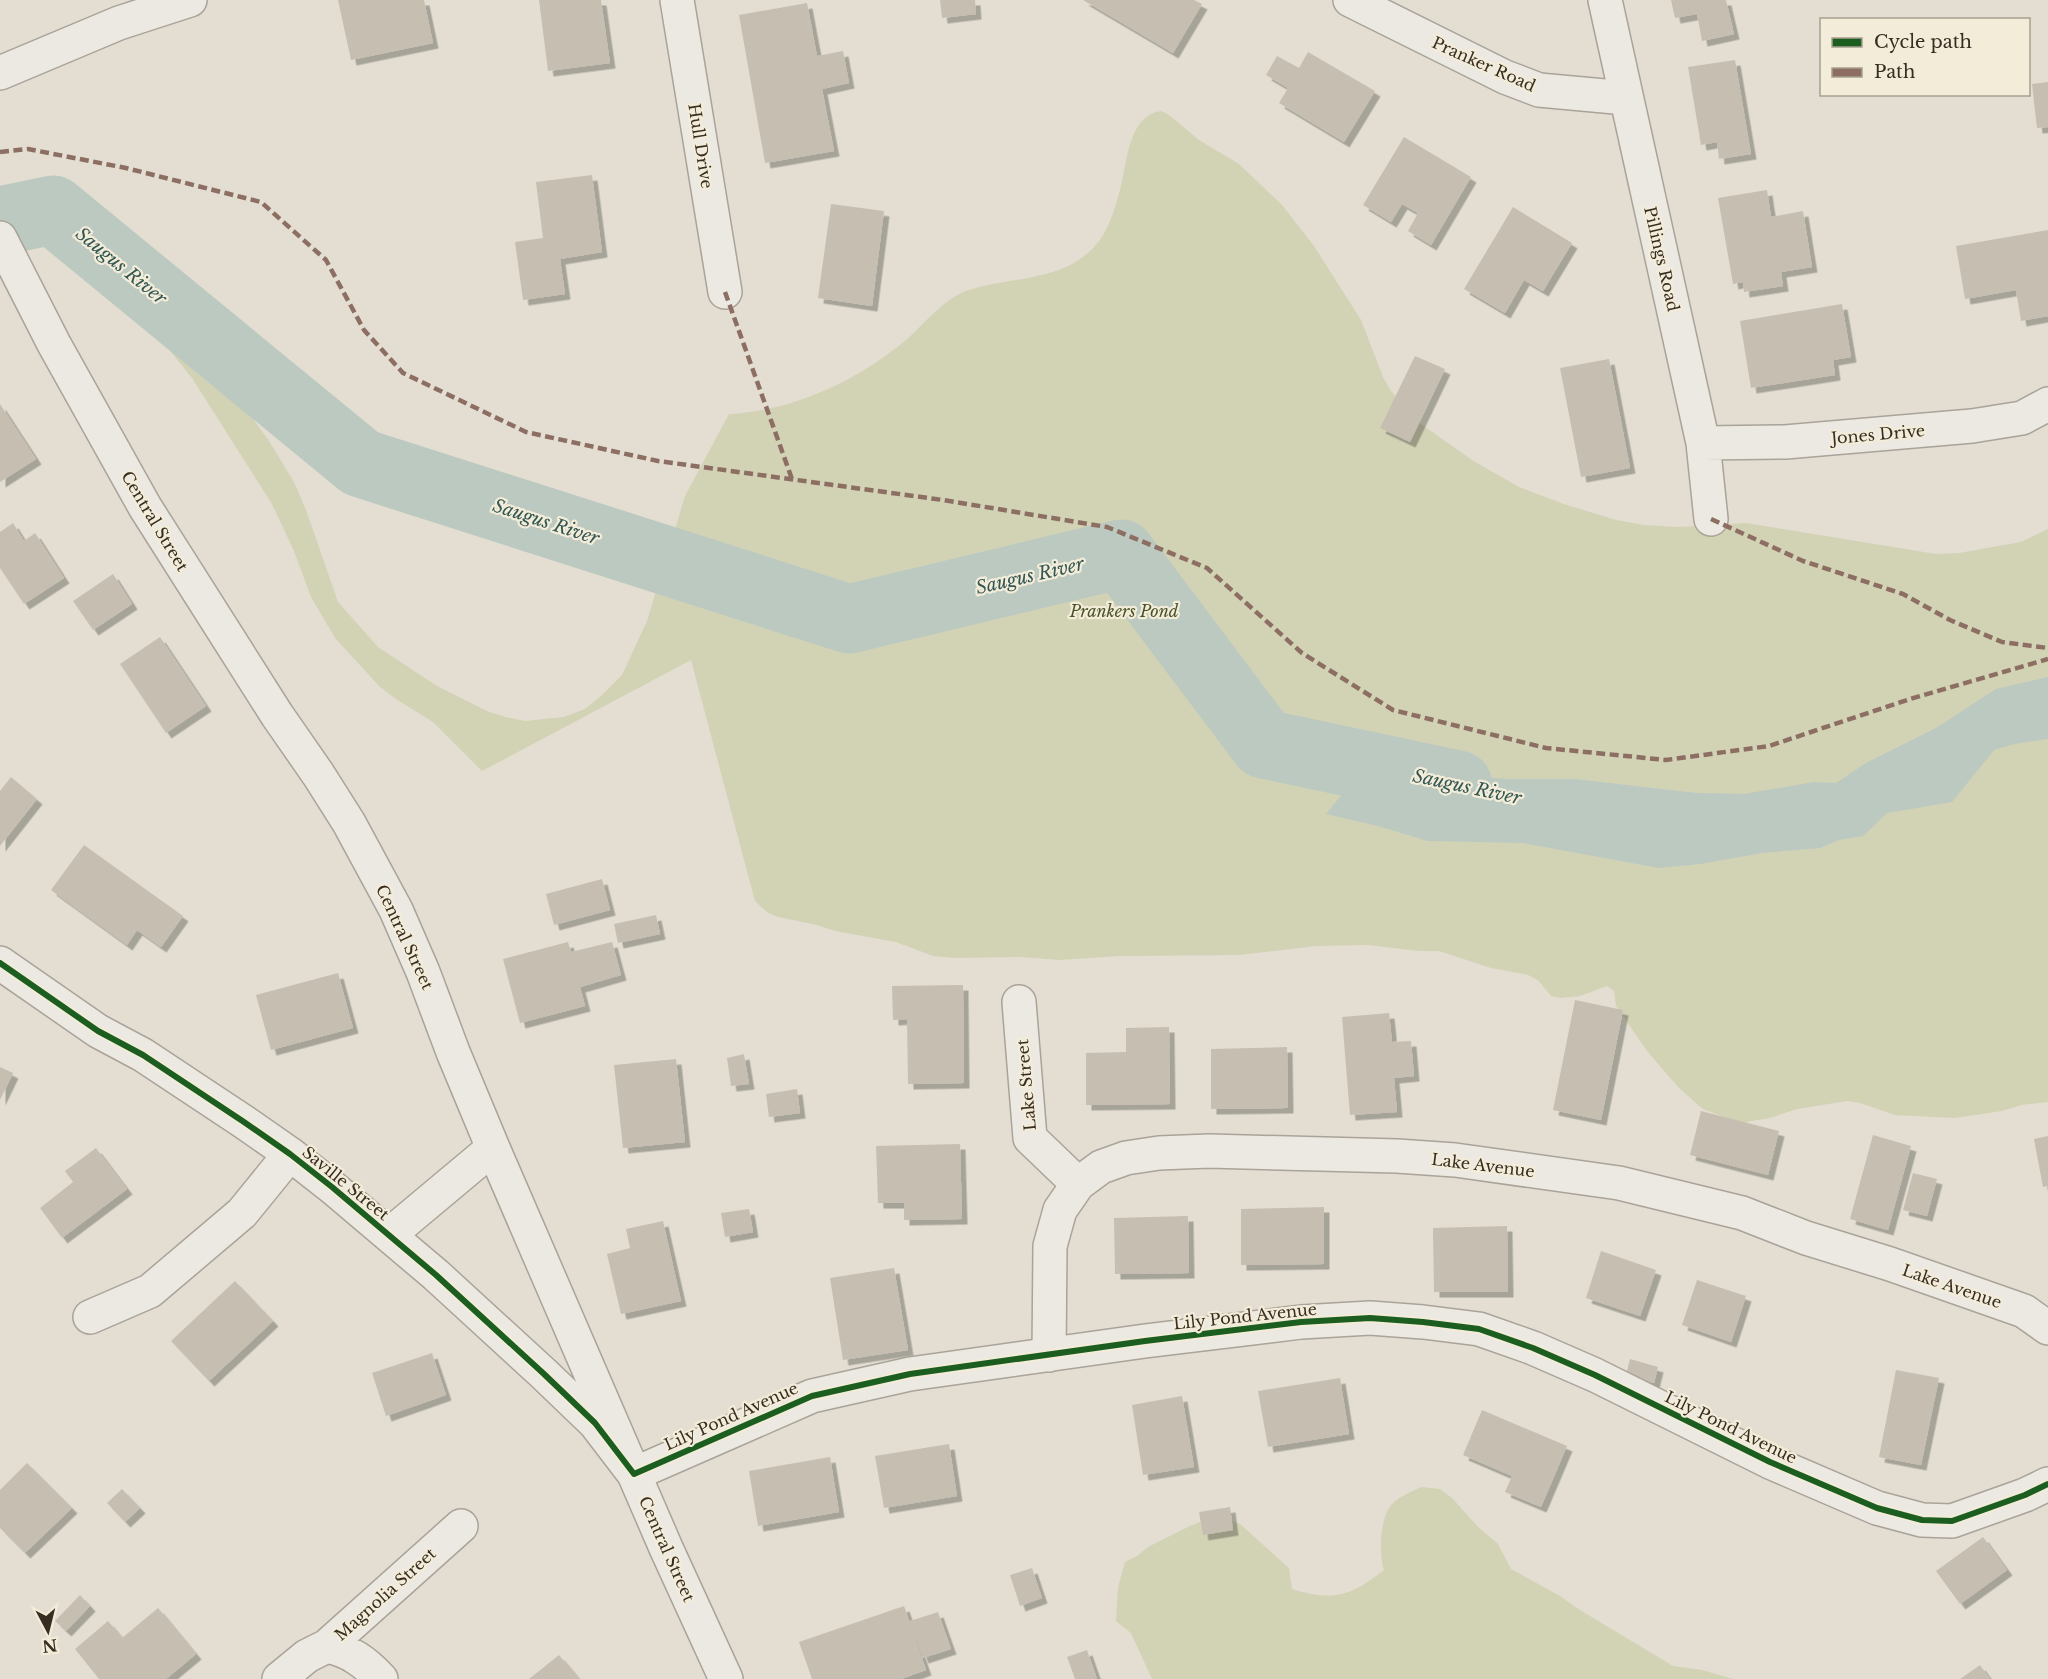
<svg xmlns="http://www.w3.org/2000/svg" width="2048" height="1679" font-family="'Libre Baskerville',serif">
	<defs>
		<filter id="shadow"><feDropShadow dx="5.5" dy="5.5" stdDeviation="0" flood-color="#0004"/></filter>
	</defs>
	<rect width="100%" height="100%" fill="#e3ded1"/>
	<path fill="#d2d2b5" d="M1161,111l8,4 30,25 40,24 43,41 32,41 47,74 22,57 8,14 30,33 54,38 44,25 45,17 52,16 28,5 35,2 67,-4 190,31 23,-1 62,-11 27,-13v573l-27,3 -19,6 -47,7 -60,-3 -35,-12 -13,-2 -50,8 -27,9 -30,5 -37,-14 -24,-21 -32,-37 -24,-35 -7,-10 -2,-15 -7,-5 -27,10 -19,2 -10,-2 -13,-16 -10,-5 -37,-7 -52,-17h-20l-51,-6 -52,1 -77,9 -120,1 -59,4 -40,-3 -65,1 -22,-2 -37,-14 -61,-11 -18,-6 -39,-8 -10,-4 -13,-12 -64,-241 -209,111 -49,-49 -37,-23 -16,-12 -45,-49 -24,-41 -17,-46 -22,-47 -80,-126 -93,-115 -60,-56 -9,-18 30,18 27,19 27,25 71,83 23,32 43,50 18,25 25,41 12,28 32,92 40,45 59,39 50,25 18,6 20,4 39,-4 21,-8 17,-14 20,-20 25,-54 38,-125 44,-82c64,-3 128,-33 177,-74 19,-16 36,-40 60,-49 45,-16 100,-7 133,-50 12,-15 18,-40 23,-59 5,-23 8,-67 39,-71z
		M1421,1487l19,2 12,9 26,29 20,17 13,25 49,27 20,14 93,56 29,4 31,9h-581l-21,-46 -15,-12 2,-33 7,-26 12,-6 11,-9 42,-21 20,-8 17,2 13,4 49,44 3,21c42,13 59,7 92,-19 -5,-15 -4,-48 5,-62 6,-10 22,-16 32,-21z"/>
	<path fill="#bbc9c1" d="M2048,677v62l-34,5 -20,6 -42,52 -65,11 -24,23 -24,4 -19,8 -58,5 -62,11 -41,4 -136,-25 -95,-2 -50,-15 -52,-12 58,-71 40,29 81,7h69l123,14 47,1 70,-12 22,1 30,-20 70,-35 60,-39z"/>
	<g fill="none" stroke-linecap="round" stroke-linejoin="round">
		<path stroke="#bbc9c1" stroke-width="69" d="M0,221l53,-11 308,253 488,156 272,-65 143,190 194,41"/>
	</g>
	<path fill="#c7beb2" filter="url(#shadow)" d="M338,0h86l9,43 -82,17z
		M539,0h62l9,63 -62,8z
		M940,0h35l1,14 -34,4z
		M1083,0h111l8,4 -29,49z
		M1671,0h55l8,34 -32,7 -5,-27 -22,4z
		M807,3l10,53 26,-5 6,32 -27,6 12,62 -69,12 -26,-148z
		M1308,52l67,39 -31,51 -65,-39 9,-15 -22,-13 11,-19 22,12z
		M1735,60l16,94 -32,5 -2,-17 -16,3 -13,-78z
		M2048,82v45l-11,1 -5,-44z
		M1404,137l67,40 -40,68 -23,-14 10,-18 -16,-9 -11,18 -28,-17z
		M592,175l10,77 -42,7 5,35 -42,6 -8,-58 28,-4 -7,-56z
		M1767,190l4,27 32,-6 9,56 -31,5 2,14 -39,6 -1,-10 -10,2 -15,-86z
		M831,204l53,7 -12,95 -54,-8z
		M1513,207l59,36 -29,48 -19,-11 -19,33 -41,-24z
		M2048,230v86l-27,5 -5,-31 -51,9 -9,-53z
		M1842,304l9,53 -18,3 2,15 -84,13 -11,-67z
		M1415,356l30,13 -35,73 -30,-14z
		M1609,359l21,109 -49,9 -21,-109z
		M0,404l36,55 -36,23z
		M13,523l11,18 11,-8 29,45 -40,26 -24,-36v-36z
		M113,574l19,30 -39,26 -20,-29z
		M160,637l46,69 -40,27 -46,-69z
		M11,777l26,22 -37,47v-55z
		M84,845l99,71 -22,31 -24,-17 -10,15 -76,-55z
		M602,879l8,31 -56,15 -8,-31z
		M656,915l4,19 -42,9 -4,-19z
		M568,942l3,10 41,-10 9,33 -41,12 5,19 -65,17 -17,-64z
		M338,973l15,55 -82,22 -15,-55z
		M963,985l1,98 -56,1 -1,-65 -14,1 -1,-34z
		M1575,1000l48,10 -22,110 -48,-10z
		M1389,1013l3,29 19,-1 3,35 -20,2 3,34 -47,3 -8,-98z
		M1169,1027l1,77 -84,1v-52l40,-1v-24z
		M1287,1047l1,61 -77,1v-60z
		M744,1054l5,30 -18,2 -4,-28z
		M676,1059l9,83 -62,6 -9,-83z
		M0,1067l13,6 -13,27z
		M797,1089l3,24 -31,4 -3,-23z
		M1701,1111l78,20 -11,44 -78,-20z
		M1873,1135l38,11 -23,84 -38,-11z
		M2048,1136v50l-5,1 -9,-48z
		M960,1144l2,75 -58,1v-17h-26l-2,-57z
		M96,1148l31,41 -65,49 -22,-30 33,-26 -8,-11z
		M1913,1173l24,6 -10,37 -24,-6z
		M1324,1207v57l-83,1v-56z
		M749,1209l4,23 -28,5 -4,-24z
		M1188,1216l1,57 -74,1 -1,-56z
		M663,1221l18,80 -60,13 -14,-60 23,-6 -4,-19z
		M1507,1226l1,66h-74l-1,-64z
		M1601,1251l55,19 -16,46 -54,-18z
		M894,1268l14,82 -65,10 -13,-82z
		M1697,1280l49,16 -15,46 -49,-17z
		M235,1281l38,40 -64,60 -38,-40z
		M432,1353l14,42 -60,21 -14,-43z
		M1630,1359l28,8 -4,16 -28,-8z
		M1896,1370l43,8 -18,87 -42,-8z
		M1340,1378l9,56 -81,13 -10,-56z
		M1182,1396l12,71 -51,8 -11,-70z
		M1482,1410l85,36 -26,61 -36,-15 7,-16 -49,-21z
		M949,1444l8,52 -73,12 -9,-52z
		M830,1457l9,55 -81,14 -9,-55z
		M27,1463l45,45 -47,45 -25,-25v-38z
		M122,1489l18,19 -15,14 -18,-19z
		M1230,1507l3,23 -30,5 -4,-23z
		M1983,1537l24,33 -47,34 -24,-33z
		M1032,1568l10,30 -22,8 -10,-31z
		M80,1595l10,11 -24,25 -11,-10z
		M904,1606l22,64 -25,9h-89l-13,-37z
		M158,1608l38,46 -30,25h-67l-24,-30 33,-28 14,17z
		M938,1612l13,37 -28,9 -13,-37z
		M1087,1650l10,29h-22l-8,-22z
		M559,1655l20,24h-50z
		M1980,1665l10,14h-30z"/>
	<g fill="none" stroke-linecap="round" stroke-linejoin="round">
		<g stroke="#a9a399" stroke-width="36">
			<path id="minor" d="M677,0l48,292
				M1350,0l155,77 34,13 87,8
				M1605,0l98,443 8,76
				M0,73l119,-50 71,-23
				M0,238l54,106 91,163 132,208 41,59 31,49 47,87 27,62 30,80 40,96 173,400 60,131
				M1703,443l82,-1 187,-16 50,-8 26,-14
				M0,963l98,68 45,24 101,67 46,32 42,33 104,88 108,99 51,49 39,51 178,-78 98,-22 235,-33 156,-19 69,-4 53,4 56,7 54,19 62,27 175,87 107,46 45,12 30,1 73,-26 23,-11
				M1019,1002l11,136 48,46
				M389,1235l104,-87
				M90,1317l60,-26 92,-78 48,-59
				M1049,1355l1,-109 10,-36 18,-26 23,-17 25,-9 33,-5 50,-2 188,5 58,4 164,23 123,30 64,25 84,26 134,47 24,17
				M327,1646c23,5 38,16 54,33
				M279,1679l28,-23 20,-10 134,-120"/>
		</g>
		<use href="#minor" stroke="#ece9e2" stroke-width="33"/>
		<path stroke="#8d6e63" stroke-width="4.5" stroke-dasharray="9 4.5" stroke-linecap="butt" d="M0,152l28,-3 98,19 135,34 65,58 38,70 39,43 123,59 132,29 285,39 164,27 100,41 95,85 91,57 153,38 120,12 103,-14 141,-47 138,-40
			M725,292l67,187
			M1711,519l92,42 100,33 47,26 52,22 46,6"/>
		<g stroke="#f3ecd9" stroke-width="10">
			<path id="cycleway" d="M0,963l98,68 45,24 101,67 46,32 42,33 104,88 108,99 51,49 39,51 178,-78 98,-22 235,-33 156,-19 69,-4 53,4 56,7 54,19 62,27 175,87 107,46 45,12 30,1 73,-26 23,-11"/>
		</g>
		<use href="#cycleway" stroke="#1b5e20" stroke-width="6"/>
	</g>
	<g text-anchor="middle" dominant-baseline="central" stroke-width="4.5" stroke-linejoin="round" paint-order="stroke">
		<g font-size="16" fill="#382d22" stroke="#f3ecd9">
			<text transform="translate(1484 64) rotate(24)">Pranker Road</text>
			<text transform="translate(701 146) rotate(81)">Hull Drive</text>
			<text transform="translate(1662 259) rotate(77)">Pillings Road</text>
			<text transform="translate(1878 434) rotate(-5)">Jones Drive</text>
			<text transform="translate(155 521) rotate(59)">Central Street</text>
			<text transform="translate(405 937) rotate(65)">Central Street</text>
			<text transform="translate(1026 1085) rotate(-95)">Lake Street</text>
			<text transform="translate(1483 1165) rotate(7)">Lake Avenue</text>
			<text transform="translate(346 1183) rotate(39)">Saville Street</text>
			<text transform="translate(1952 1286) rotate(19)">Lake Avenue</text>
			<text transform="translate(1245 1316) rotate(-6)">Lily Pond Avenue</text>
			<text transform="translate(731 1416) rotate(-24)">Lily Pond Avenue</text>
			<text transform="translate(1731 1427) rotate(26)">Lily Pond Avenue</text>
			<text transform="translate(667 1549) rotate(66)">Central Street</text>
			<text transform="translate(385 1594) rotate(-42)">Magnolia Street</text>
		</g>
		<g font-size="16" font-style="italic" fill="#49532a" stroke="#f3ecd9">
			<text x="1124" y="611">Prankers Pond</text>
		</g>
		<g font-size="18" font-style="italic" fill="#325754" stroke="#f3ecd9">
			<text transform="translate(121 266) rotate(39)">Saugus River</text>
			<text transform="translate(546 522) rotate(18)">Saugus River</text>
			<text transform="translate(1030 576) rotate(-13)">Saugus River</text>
			<text transform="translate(1467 787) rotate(12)">Saugus River</text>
		</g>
	</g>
	<rect x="1820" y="18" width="210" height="78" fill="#f3ecd9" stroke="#a8a090" stroke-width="1.5"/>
	<rect x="1832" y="38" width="30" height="9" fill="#1b5e20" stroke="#a8a090" stroke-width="1.5"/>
	<text x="1874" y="48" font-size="18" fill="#382d22">Cycle path</text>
	<rect x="1832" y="68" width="30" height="9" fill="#8d6e63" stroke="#a8a090" stroke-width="1.5"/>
	<text x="1874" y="78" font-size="18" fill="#382d22">Path</text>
	<g transform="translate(48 1631) rotate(173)" stroke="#f3ecd9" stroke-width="4.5" paint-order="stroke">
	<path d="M0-4.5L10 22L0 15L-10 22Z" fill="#382d22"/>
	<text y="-9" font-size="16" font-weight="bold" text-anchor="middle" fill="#382d22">N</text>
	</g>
</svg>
